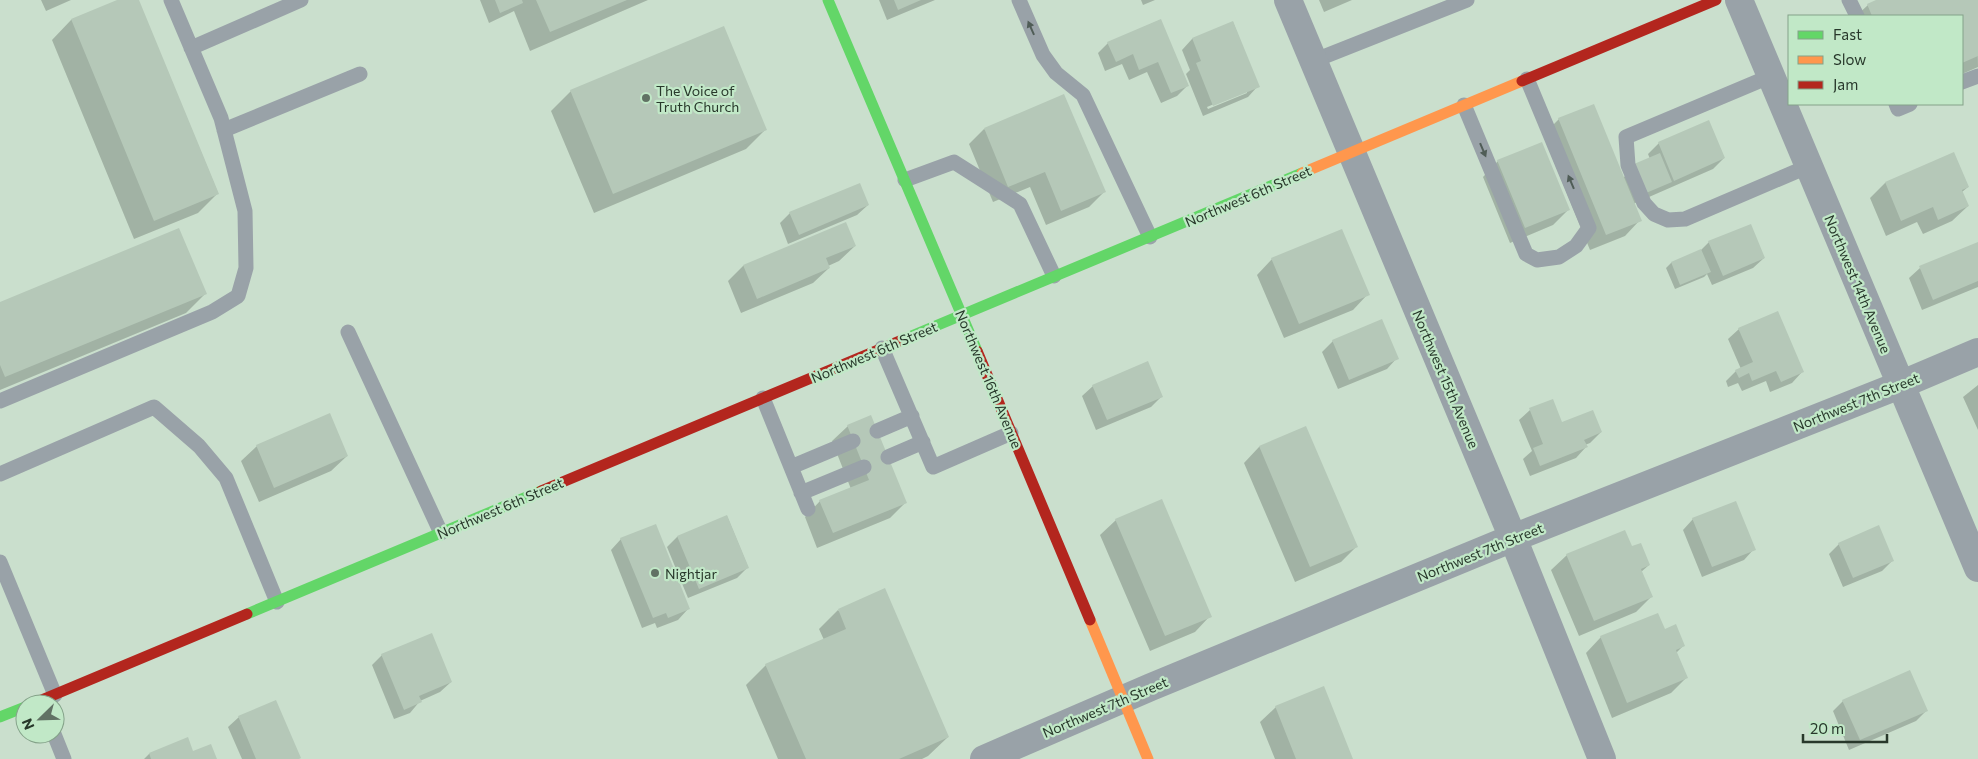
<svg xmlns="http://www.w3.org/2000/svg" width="1978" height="759" font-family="Commissioner,sans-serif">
	<rect width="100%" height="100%" fill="#cadfcd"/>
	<path fill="#0003" fill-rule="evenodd" d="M41,0h30l-25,11z
		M121,0h17l80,193 -20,20 -64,26 -82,-199 19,-20z
		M480,0h168l-118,51 -16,-40 -25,12z
		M879,0h56l-48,20z
		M1141,0h14l-12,5z
		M1319,0h33l-28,12z
		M1879,0h98l1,67 -16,7v-58h-106l12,-11z
		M1160,20l28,65 -11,11 -16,7 -14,-31 -18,8 -7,-16 -17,7 -7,-18 10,-10z
		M1233,22l25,64 -10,11 -45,19 -17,-42 4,-4 -8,-20 10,-11zM1247,90v3l-39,16 -1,-2z
		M571,91l194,39 -19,19 -152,64 -43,-102z
		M1559,119l64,59 12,-12 15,-7 -2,-5 11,-11 65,15 -11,11 -80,35 7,16 -15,16 -35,14 -47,-115z
		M984,129l120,63 -15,15 -43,18 -16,-38 -37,15 -24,-58z
		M1953,154l15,33 -6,5 6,14 -16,15 -29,13 -6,-12 -31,14 -16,-38 15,-15z
		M1498,161l70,49 -15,15 -43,18 -27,-66z
		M868,205l-11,10 -69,29 -8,-21 10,-10z
		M1709,242l55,16 -11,10 -41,17 -5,-11 -3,3 -29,12 -9,-21 5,-5 29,-12z
		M1978,244v43l-56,23 -13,-32 11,-10z
		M855,246l-16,15 -11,5 1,2 -16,15 -72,30 -13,-32 15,-15z
		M1272,259l96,35 -15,16 -69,28 -27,-63z
		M205,294l-19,19 -186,77v-86z
		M1739,329l63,43 -10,11 -22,9 -4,-11 -24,10 -4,-8 -10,4 -2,-6 10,-10 5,-2 -13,-30z
		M1333,341l64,17 -10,11 -49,20 -16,-37z
		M1978,385v45l-15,-33z
		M1093,386l69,10 -11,11 -55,23 -14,-34z
		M1530,410l32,13 39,9 -11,11 -5,2 1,2 -10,11 -46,18 -7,-17 9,-8 -13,-31z
		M848,426l57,77 -15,15 -73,30 -12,-31 15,-16 31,-12 -19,-48z
		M1305,428l51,119 -15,15 -46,20 -51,-119 15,-16z
		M257,446l90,10 -16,15 -72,31 -18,-41z
		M727,516l21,51 -11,11 -49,20 -21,-51 10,-10z
		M1693,519l61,30 -10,11 -42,17 -19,-47z
		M1116,520l94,96 -15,16 -45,19 -50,-116z
		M621,539l67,70 -10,11 -21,8 -2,-5 -13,5 -31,-78z
		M1839,544l54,16 -11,11 -39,16 -14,-33z
		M1631,548l18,17 -8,7 10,25 -15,15 -57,24 -28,-66 16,-15z
		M838,610l110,127 -20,19 -6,3h-144l-32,-74 20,-20 58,-25 -5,-11z
		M1601,637l82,9 -7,7 10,25 -15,15 -59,25 -26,-65z
		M382,655l69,27 -11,10 -20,9 -10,12 -16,6 -22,-54z
		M1843,701l83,10 -10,10 -67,29 -16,-39z
		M1276,707l76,52h-77l-15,-37z
		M239,717l60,42h-57l-14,-32z
		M193,753l22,6h-71l5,-5z"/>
	<path fill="#b5c8b8" d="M117,0h22l80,194 -65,27 -83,-202z
		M495,0h27l1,3 -23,10z
		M536,0h91l-77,32z
		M894,0h27l-23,10z
		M1876,0h102v56l-16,7v-47h-90l-5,-12z
		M1161,19l28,67 -18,7 -13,-31 -19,8 -6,-16 -17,8 -9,-20z
		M1233,21l27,66 -47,19 -17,-43 5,-2 -9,-23z
		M724,26l43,104 -154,64 -43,-104z
		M1064,94l42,98 -45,19 -16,-39 -37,15 -24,-59z
		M1594,104l48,117 -36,14 -48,-117z
		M1709,120l16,38 -51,23 -16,-39z
		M1542,142l28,68 -45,18 -28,-68z
		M1954,152l15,35 -7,3 7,16 -31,14 -5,-13 -32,14 -16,-39z
		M1660,153l12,29 -26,11 -12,-29z
		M860,183l9,22 -70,30 -10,-23z
		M846,222l10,24 -30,12 4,10 -73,31 -14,-34z
		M1751,224l14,34 -42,18 -15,-35z
		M179,228l28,66 -202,83 -5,-12v-63z
		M1342,229l28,66 -71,29 -28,-66z
		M1978,242v39l-45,19 -14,-34z
		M1701,249l10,23 -31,13 -9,-23z
		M1778,311l26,61 -23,10 -5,-11 -24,10 -3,-8 -10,5 -4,-8 18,-8 -15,-34z
		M1382,319l17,40 -50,21 -17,-40z
		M1148,361l15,36 -56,23 -15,-35z
		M1553,399l9,23 31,-12 9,22 -18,8 4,7 -48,19 -7,-18 10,-4 -14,-36z
		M330,413l18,43 -74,32 -18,-43z
		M871,415l36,88 -74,30 -14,-33 50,-20 -22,-55z
		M1306,426l52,121 -48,20 -51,-121z
		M1162,499l50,118 -47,19 -50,-117z
		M1736,501l20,49 -44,17 -20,-49z
		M727,515l22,53 -50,21 -22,-53z
		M656,524l34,85 -22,9 -2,-5 -13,5 -33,-80z
		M1879,525l15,36 -41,17 -15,-35z
		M1625,530l7,16 9,-3 9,22 -9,4 12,28 -59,24 -28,-67z
		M885,588l64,149 -50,22h-93l-41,-95 81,-35 -8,-20z
		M1658,613l7,16 11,-5 9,22 -9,4 12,28 -61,25 -27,-67z
		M432,633l20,49 -33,14 3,6 -18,8 -23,-56z
		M1910,670l18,41 -68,29 -18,-40z
		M1324,686l29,73h-57l-21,-53z
		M276,700l25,58 -2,1h-43l-18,-43z
		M188,737l5,14 18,-7 6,15h-66l-2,-6z"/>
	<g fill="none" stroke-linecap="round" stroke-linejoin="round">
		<path stroke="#99a2a8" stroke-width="15" d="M1019,0l24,55 13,18 27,22 67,142
			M1849,0l8,16
			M191,48l110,-48
			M1313,61l154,-61
			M1771,76l-145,61 2,28 16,38 10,11 14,6 17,-1 124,-53
			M1962,82l16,-6
			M1896,104l2,5 12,-5
			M1464,105l62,149 11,6 22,-3 17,-11 13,-18 -62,-149
			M224,130l136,-56
			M905,180l49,-18 66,42 34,72
			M348,332l93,201
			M882,348l51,119 78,-34
			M763,398l45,111
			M0,401l212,-89 26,-16 8,-28 -1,-57 -24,-93 -50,-118
			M877,431l35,-15
			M888,457l35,-15
			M791,467l62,-26
			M0,474l154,-67 45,39 27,32 51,124
			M801,493l63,-26
			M0,562l55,133
			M54,734l10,25"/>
		<path stroke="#99a2a8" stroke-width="28" d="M1288,0l225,538 89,221
			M1739,0l239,568
			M984,759l167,-72 362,-149 387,-153 78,-33"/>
		<path stroke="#63d668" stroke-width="11" d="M828,0l149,351
			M902,340l400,-167
			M247,614l294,-123
			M0,717l25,-10"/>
		<path stroke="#ff974d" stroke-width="11" d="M1302,173l220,-92
			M1090,620l58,139"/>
		<path stroke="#b3261e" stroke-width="11" d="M1522,81l194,-81
			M977,351l113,269
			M541,491l361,-151
			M32,704l215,-90"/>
	</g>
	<defs><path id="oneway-solid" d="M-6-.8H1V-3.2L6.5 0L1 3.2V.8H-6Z" transform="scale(1.25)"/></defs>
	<g fill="#505d57">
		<use href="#oneway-solid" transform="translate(1031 28) rotate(-114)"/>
		<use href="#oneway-solid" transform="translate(1483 150) rotate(67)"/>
		<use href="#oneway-solid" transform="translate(1571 182) rotate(-113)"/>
	</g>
	<g fill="#617264" stroke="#c1e8c7" stroke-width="2">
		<circle cx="646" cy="98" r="5"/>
		<circle cx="655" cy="573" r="5"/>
	</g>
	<g text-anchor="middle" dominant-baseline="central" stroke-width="4.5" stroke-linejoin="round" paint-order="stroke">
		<g font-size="14" fill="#28382b" stroke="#c1e8c7" text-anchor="start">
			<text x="656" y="90">The Voice of<tspan x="656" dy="16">Truth Church</tspan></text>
			<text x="665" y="573">Nightjar</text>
		</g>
		<g font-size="14" fill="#28382b" stroke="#c1e8c7">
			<text transform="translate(1248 196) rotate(-23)">Northwest 6th Street</text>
			<text transform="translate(1858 284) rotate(67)">Northwest 14th Avenue</text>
			<text transform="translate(874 352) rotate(-23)">Northwest 6th Street</text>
			<text transform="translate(989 379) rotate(67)">Northwest 16th Avenue</text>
			<text transform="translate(1446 379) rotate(67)">Northwest 15th Avenue</text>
			<text transform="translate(1856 402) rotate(-22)">Northwest 7th Street</text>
			<text transform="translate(500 508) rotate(-23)">Northwest 6th Street</text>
			<text transform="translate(1480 552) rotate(-22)">Northwest 7th Street</text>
			<text transform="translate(1105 707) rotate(-23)">Northwest 7th Street</text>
		</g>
	</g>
	<rect x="1788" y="15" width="175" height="90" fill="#c1e8c7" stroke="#84a289"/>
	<rect x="1798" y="31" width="25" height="8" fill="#63d668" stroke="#84a289"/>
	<text x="1833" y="40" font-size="15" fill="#28382b">Fast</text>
	<rect x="1798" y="56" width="25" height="8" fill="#ff974d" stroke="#84a289"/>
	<text x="1833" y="65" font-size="15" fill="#28382b">Slow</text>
	<rect x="1798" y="81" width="25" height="8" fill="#b3261e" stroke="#84a289"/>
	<text x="1833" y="90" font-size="15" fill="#28382b">Jam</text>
	<g transform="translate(40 719) rotate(247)"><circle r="24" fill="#c1e8c7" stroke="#84a289"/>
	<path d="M0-4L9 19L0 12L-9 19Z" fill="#617264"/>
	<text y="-8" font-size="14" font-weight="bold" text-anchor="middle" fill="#28382b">N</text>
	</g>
	<path d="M1803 734v8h84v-8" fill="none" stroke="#28382b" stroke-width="2.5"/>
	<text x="1810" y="734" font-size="15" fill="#28382b" stroke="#c1e8c7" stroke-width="4" paint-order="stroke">20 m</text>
</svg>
